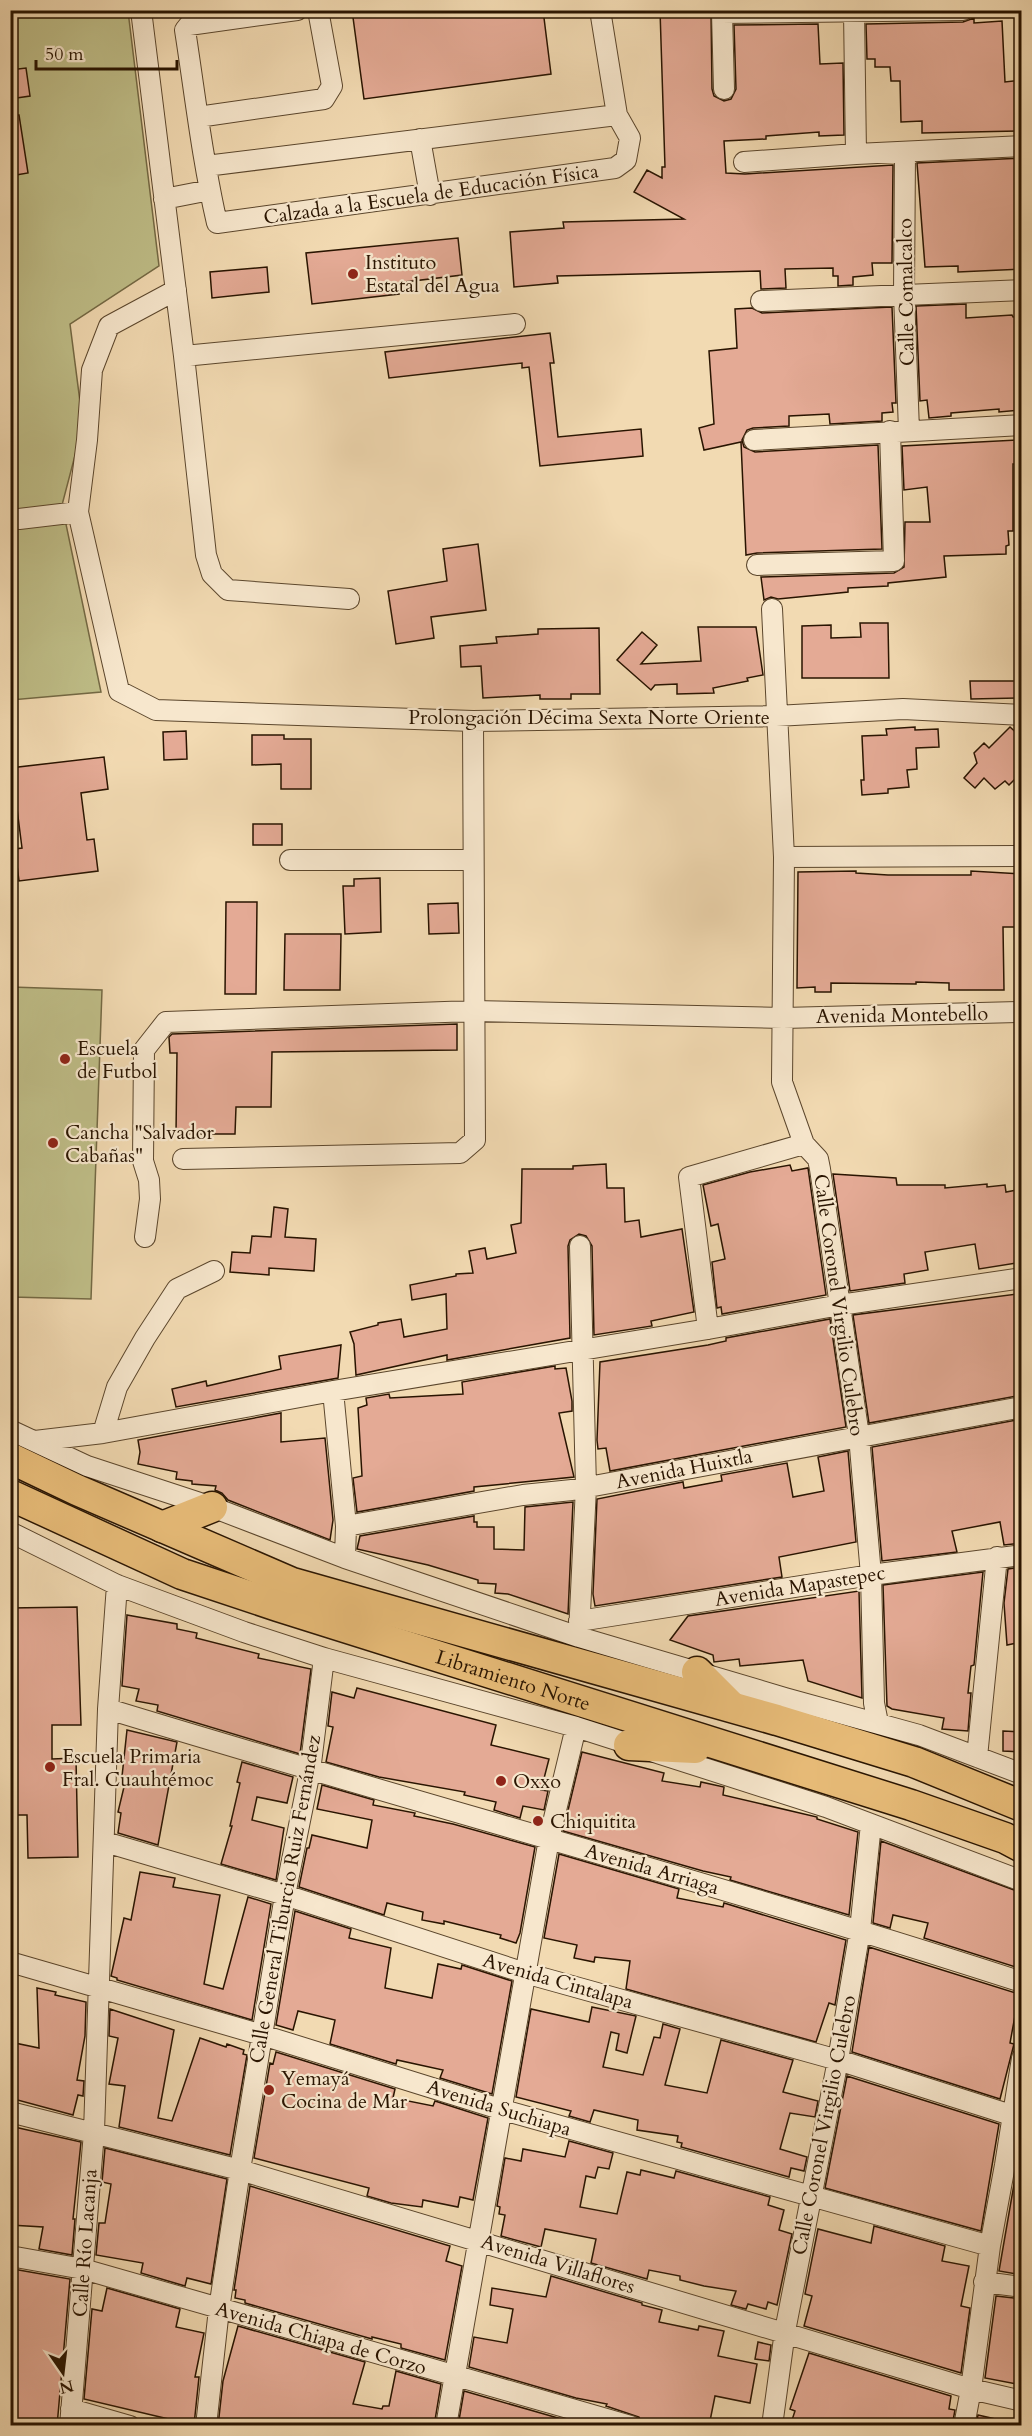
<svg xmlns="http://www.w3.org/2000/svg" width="1032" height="2436" font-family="Cardo,serif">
	<rect width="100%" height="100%" fill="#f2dab2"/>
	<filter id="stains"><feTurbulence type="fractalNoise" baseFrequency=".00333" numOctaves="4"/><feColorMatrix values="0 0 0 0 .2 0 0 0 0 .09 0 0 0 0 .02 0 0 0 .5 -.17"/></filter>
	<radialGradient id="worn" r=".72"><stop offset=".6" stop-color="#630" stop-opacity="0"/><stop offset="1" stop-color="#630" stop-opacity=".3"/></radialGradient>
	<path fill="#bfbe88" stroke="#746944" stroke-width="1.5" d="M11,11h117l31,255 -89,58 13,101 -21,80 39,187 -90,8z
		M11,987l91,3 -11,309 -80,-2z"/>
	<path fill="#e4aa95" stroke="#291400" stroke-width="1.5" d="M352,10h191l8,64 -187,25z
		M660,10h51l1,79 2,7 10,5 7,-2 5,-10 -2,-64 84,-1 2,40 23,-1 1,72 -25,1v-4l-53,4v3l-42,2 2,32 19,1 148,-9 -1,98h-20l1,12 -20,2v8l-15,1v-10h-5v-8l-48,1 1,19 -25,1 -1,-18 -203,5 1,7 -44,4 -4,-55 54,-4 -1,-6 121,-3 -50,-27 13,-22 15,8v-11h3z
		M974,18v5l28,-2 3,61 17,-2v51l-100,2v-12l-21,1 -1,-41h-9l-1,-14h-15v-8h-8l-1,-35 97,-2z
		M26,68l4,28 -20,3v-29z
		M10,115h9l9,58 -18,3z
		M1022,158v111l-64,3v-6l-33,1 -8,-104z
		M458,238l4,37 -65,8 2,11 -87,10 -6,-51z
		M267,267l2,25 -57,6 -2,-26z
		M966,304v14l46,-3 1,2 9,-1v94l-23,2v-3l-48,4v3l-22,2 -2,-18 -7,1 -4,-95z
		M892,307l4,96h-4l1,9 -11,1v8l-52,3 -1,-10 -40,2v10l-36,2 -6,2 -5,10 2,7 11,5 123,-7 4,104 -125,4 -11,2 -5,-113 -37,8 -5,-22 15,-4 -5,-73 28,-3 -2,-39 17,-1 10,5z
		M550,333l4,30h-4l8,74 83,-8 2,27 -103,10 -11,-99 -7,1v-5l-133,15 -4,-26z
		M1017,440l1,24h-5v67h-5l1,14 -3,1v8l-62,2 2,21 -58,6v3l-40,2v4l-19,2 -51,5 -7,-2 -7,3 -3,-23 133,-4 10,-6 1,-45h25l-3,-35 -23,3 -2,-44z
		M478,544l8,66 -55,7 3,21 -38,6 -8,-53 59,-10 -4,-32z
		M860,623h28l1,55h-87v-52l29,-1v13l30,-1z
		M698,627h58l7,48 -16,3 1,3 -35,7 1,5 -37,1v-10l-22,1 -4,5 -34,-30 25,-28 15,13 -16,19 60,-3z
		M599,628l1,66h-29v5h-31v-4l-57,3 -2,-32 -20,1 -1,-21 37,-3 -1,-6 42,-3v-5z
		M970,681h52v17l-51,1z
		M915,727v3l23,-1 1,18 -23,1 1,21 -10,1 2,17 -21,2v4l-26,2 -1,-15h3l-2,-44 25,-1 -1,-6z
		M1010,727l12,11v34l-13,13 -4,-4 -10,8 -11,-11 -9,10 -11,-10 13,-15 -3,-10 10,-10 5,5z
		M186,731l1,28 -23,1 -1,-28z
		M252,735h32v4h27v50h-30v-25l-29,1z
		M104,757l4,32 -27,4 6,47 7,-1 4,32 -79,10 -4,-32 7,-1 -6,-47h-6v-33z
		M253,824h29v21h-29z
		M856,871v2l32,2h83v-4l51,3v53h-19l1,63h-55v-7l-33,-1v2l-85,-1v9h-16v-5l-18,1 1,-116z
		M380,878l1,54 -36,2 -2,-48h11v-7z
		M226,902h31l-1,92h-31z
		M458,903l1,30 -30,1 -1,-30z
		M285,934h56l-1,56h-56z
		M457,1024v26l-185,2 -1,55h-35l-1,27h-59l1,-81h-7l-1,-16 3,-3z
		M606,1164l1,24h17l1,34 14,-2 2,17 41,-8 12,83 -43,9 1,5 -58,9 -2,-89 -6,-10 -7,-2 -9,6 -2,6 2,92 -123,22v-5l-91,20 -2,-31 -4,-12 28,-7v-2l23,-4 3,18 43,-8 -1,-35 -34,6 -2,-15 46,-9v-2l17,-1 -4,-22 16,-3 2,11 29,-6 -5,-28 10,-2 1,-54h51v-3z
		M790,1165l2,6 16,-3 18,127 -104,19 -1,-7 -4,1 -5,-46 13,-3 -7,-35 -7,2 -8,-41 47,-13z
		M833,1174l63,4 1,7h48v3l42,-4v3l18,-2 1,7 16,-3v73l-43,7 -4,-25 -50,8 3,18 -24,4 1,9 -55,8z
		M274,1207l14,2 -3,28 31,2 -2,32 -45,-3v7l-39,-3 2,-20 18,1 2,-17 19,1z
		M1017,1294l1,7 4,-1v95l-153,28 -16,-108z
		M830,1319l16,108 -236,44 -4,-23 -8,1 -1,-9 3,-78 108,-17 18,-4v-3z
		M341,1345l-3,33 -162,29 -4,-18 34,-8 1,5 74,-17 -2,-13z
		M555,1366v3l11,-1 6,33v10l-13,2 15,64 -100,10v4l-117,21 -4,-34 9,-2 -4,-68 9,-3 -1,-7 23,-4 1,4 73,-4 -1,-12z
		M281,1413v29l44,-4 8,82 -3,20 -102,-40 -6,-7 -7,-3 1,-4 -24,-2v-3l-16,-2 1,-7 -39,-8 2,-12 -2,-12z
		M1022,1419v124l-18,2 -4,-23 -48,9 5,21 -75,9 -10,-114z
		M848,1451l8,91 -77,15 3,20 -187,29 -2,-12 4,-95 86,-17 1,6 38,-7 -1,-6 66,-12 6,34 31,-6 -6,-34z
		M573,1502l-5,112 -60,-20 -13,-1 1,-9 -18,-1v-3l-50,-15 -71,-16 3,-13 114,-20v6h3v5h17v22l30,1 1,-43z
		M1022,1567v75l-15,3 -3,-42 4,-34z
		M983,1572l-9,93 -3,1 -3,27h3l-3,38 -26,-2 2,-11 -52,-9 -5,-3 -4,-121z
		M859,1591l3,107 -54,-17 -5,-21 -63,6 -1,-7 -25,3 -1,-7 -43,-15 18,-24z
		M77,1607l4,118h-29v34l24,-1 2,99 -50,1 -1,-43h-17v-207z
		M127,1615l50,9v5l20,4 -1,5 63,16 -1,4 53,11 -11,85 -143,-43 1,-6 -22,-4 3,-12 -17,-3z
		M357,1688l139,37 -5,20 58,14 -8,31 7,1 -4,19 -21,-4 -3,12 -26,-8 2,-8 -32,-7 1,-3 -86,-15 -53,-15 7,-35 -5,-1 4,-34 22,6z
		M127,1730l50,12 -19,103 -40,-12 3,-20 -3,-1 6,-25 -3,-1z
		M1003,1731l19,1v20l-19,-1z
		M582,1752l82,21 -2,8 38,6 1,-5 23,5 -1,8 94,22v2l41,13 -9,83 -119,-35 1,-3 -28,-6 -140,-40z
		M242,1762l51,15 -6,26 -30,-6 -5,23 32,8 -8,52 -55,-16 11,-38h-2l10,-43 -3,-1z
		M322,1785l52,15 -1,5 42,8 -1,3 39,8 82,23 -15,86 -4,10 -16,-5 1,-3 -57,-14v3l-22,-4 1,-8 -36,-9 -3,12 -85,-28 8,-39h2l3,-13 55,13 5,-28 -55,-11z
		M881,1841l141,52v76l-98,-31 4,-15 -35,-8 -3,13 -17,-5z
		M559,1854l120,35 -2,9 46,9 1,-4 122,37 -11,65 -6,-2 -13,39 -190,-53 4,-28 -35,-4 -1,5 -20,-4 3,-13 -33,-7z
		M140,1872l35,6 -2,9 47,8 -16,89 19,5 25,-92 23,7 -19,116 -135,-40v-2l-6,-2 13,-58 7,2z
		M295,1911l56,18 -2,9 42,10 -6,40 47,10 6,-34 23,5 1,-4 50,16 -20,113 -52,-16 3,-8 -46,-10 -1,4 -66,-20 5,-24 -37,-9 -5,19 -17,-5z
		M869,1947l150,47 -9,49 4,1 -14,55 -148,-47z
		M37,1988l19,4 -1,3 31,7 -1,34 -8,44 7,1 -1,15 -5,-1 -5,20 -63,-17v-56l29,6z
		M592,2007l44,9 -9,37 -11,-3 3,-16 -8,-2 -8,35 40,8 11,-38 6,1 3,-14 17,5 -15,56 42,8 14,-53 72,20 -10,32 35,9 -3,16 -25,-4 -10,36 27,8 -3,14 -13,-3 -2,9 -108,-30 1,-4 -5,-1 1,-6 -41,-6 1,-10 -44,-10 -4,12 -21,-6 2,-5 -55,-14 15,-88 58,13z
		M110,2009l64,21 -16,88 14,3 28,-83 26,9 1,-3 17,6 -1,4 4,1 -17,100 -111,-28 6,-41 -16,-2 9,-46 -9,-2z
		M276,2052l119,37 -2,9 40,8 2,-5 53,17 -15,82 -13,-3 -2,10 -35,-7 -1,7 -31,-4 -24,-7 2,-8 -115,-30 16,-95 3,1z
		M847,2076l152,48 -18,107 -156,-43z
		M10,2126l71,16 -8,77h2l-3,36 -33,-6 4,-22 -33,-2z
		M1022,2138v137l-23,-4z
		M569,2141l44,12 -4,16 -11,-2 -3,11 -9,-2 -6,31 37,7 10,-42 13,3 1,-5 33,8 2,-7 94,26 -2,8 16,5 -5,20 13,4 -15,71 -9,-3 -2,7 -18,-5 -2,5 -15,-4 5,-14 -32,-5 -24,-6v-4l-31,-6 -2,9 -56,-16 5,-24 -51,-10 -4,18 -40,-11 4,-21 -6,-1 1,-7 -3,-1 8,-48 16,3 2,-12 42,8z
		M105,2148l122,31 -16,105 -24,-6 -2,8 -44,-13 2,-10 -47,-8 3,-32h6l6,-39 -9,-2z
		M250,2186l200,60 -4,15 16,5 -17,94 -44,-12v-4l-29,-7v2l-127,-36v-3l-10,-2 1,-8h-2z
		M874,2226l71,20 -3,15 27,5 -8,40 9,2 -9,65 -157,-47 8,-30 -7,-2 13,-65 53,14z
		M13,2269l57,10 -13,147h-47v-147z
		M551,2276l91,27v2l20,5 -3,12 39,8 1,-4 25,5 -6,25 39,8 -7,39 -35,-7 -6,30h-66l-4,-9 -33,-11 1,-2 -31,-6 -107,-31 5,-30 33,6 6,-34 -23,-4 2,-17 54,9z
		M107,2288l73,21 -4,18 28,6 -9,44h4l-5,48 -110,-26 8,-90 10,2z
		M996,2296l26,3v86l-37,-7z
		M238,2326l127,36 -12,42 29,5 1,-3h6l7,-35 45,13 -7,42h-216l5,-45z
		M758,2342l13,3 -2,16 -14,-2z
		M809,2353l142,43 -2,13 6,1 -3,16h-162l5,-15 -5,-2z
		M464,2391l108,31v4h-114z
		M978,2415l18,4 -1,7h-19z"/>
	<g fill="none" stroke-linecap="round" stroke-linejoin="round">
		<g stroke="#5b462c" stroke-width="22">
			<path id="minor" d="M141,10l43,346 22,199 6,19 16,16 121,9
				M600,10l17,105
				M854,11l2,143
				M724,89l-2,-76 241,-3
				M198,117l126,-18 8,-13 -14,-76
				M420,139l10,56
				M905,153l-1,141 5,137
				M744,162l112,-8 166,-8
				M206,166l411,-51 13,23 -4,22 -11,8 -398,55c-15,-64 -22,-129 -32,-193l4,-5 108,-15
				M164,199l46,-9
				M176,290l-67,36 -17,44 -5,70 -9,72 41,179 37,19 317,11 303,-5 127,-7 119,6
				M761,301l261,-11
				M184,356l331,-32
				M754,440l268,-15
				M19,519l59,-7
				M757,565l137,-4 -4,-130
				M772,609l12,248 -2,225 22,62 14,15 2,10 39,267 12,139 3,128 4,20
				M784,857l238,-1
				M290,860h182
				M183,1159l277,-6 15,-13 -2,-419
				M145,1237l5,-38 -1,-19 -6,-19 1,-111 22,-28 307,-11 310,7 239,-6
				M708,1329l-19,-152 115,-33
				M333,1391l13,135 -1,32
				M10,1430l77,36 125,41 133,51 234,79 206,61 134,37 103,39
				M103,1433l14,-46 28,-49 32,-49 37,-18
				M35,1441l68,-8 230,-42 375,-62 132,-24 182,-27
				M346,1526l177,-31 49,-5 450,-83
				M10,1532l107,53 127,47 80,26 252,69 250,80 196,74
				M579,1621l292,-46 151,-20
				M579,1634l7,-147 -6,-241
				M108,1709c304,93 611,175 914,273
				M977,1757l20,-200
				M105,1842l180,53 240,78 313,87 173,55
				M10,1962l252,73 241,75 487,136
				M10,2112l230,58 731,219 51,12
				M10,2256l73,13 548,157
				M984,2282l38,5
				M71,2409l59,17
				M70,2426l24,-294 14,-423 9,-124
				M206,2426l13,-117 21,-139 45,-275 25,-124 14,-113
				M446,2426l103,-587 27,-112
				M772,2426l13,-95 53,-271 22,-130 11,-106
				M964,2426l7,-37 19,-143 15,-81 17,-107"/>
		</g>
		<g stroke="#291400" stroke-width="33">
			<g id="highway">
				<path d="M10,1458l67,32 215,93 485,137 137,42 108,44"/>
				<path id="s1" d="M10,1495l172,79 96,32 633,199 94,33 17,9"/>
				<path d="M162,1527l50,-20"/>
				<path d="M697,1672l33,33"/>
				<path d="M629,1745l66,3"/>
			</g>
		</g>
		<use href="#minor" stroke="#f7e7cd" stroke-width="20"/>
		<use href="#highway" stroke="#e9bd79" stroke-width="30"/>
	</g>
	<g fill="#8f2418" stroke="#f7e7cd" stroke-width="2">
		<circle cx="353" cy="274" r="6"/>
		<circle cx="65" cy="1059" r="6"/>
		<circle cx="53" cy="1143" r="6"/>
		<circle cx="50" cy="1767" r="6"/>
		<circle cx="501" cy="1781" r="6"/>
		<circle cx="538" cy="1821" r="6"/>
		<circle cx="269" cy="2090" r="6"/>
	</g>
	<g text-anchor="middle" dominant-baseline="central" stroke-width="4.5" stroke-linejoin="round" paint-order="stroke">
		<g font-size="20" fill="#291400" stroke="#f7e7cd">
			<text transform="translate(431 194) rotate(-8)">Calzada a la Escuela de Educación Física</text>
			<text transform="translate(906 292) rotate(-91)">Calle Comalcalco</text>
			<text x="589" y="717">Prolongación Décima Sexta Norte Oriente</text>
			<text transform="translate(902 1015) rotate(-1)">Avenida Montebello</text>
			<text transform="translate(839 1305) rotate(82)">Calle Coronel Virgilio Culebro</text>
			<text transform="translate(684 1469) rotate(-11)">Avenida Huixtla</text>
			<text transform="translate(800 1586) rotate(-9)">Avenida Mapastepec</text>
			<text stroke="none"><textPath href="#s1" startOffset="537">Libramiento Norte</textPath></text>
			<text transform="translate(652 1869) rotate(16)">Avenida Arriaga</text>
			<text transform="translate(285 1899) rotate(-80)">Calle General Tiburcio Ruiz Fernández</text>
			<text transform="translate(558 1981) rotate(16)">Avenida Cintalapa</text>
			<text transform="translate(499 2108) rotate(17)">Avenida Suchiapa</text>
			<text transform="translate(824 2125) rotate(-79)">Calle Coronel Virgilio Culebro</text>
			<text transform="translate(85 2243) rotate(-86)">Calle Río Lacanja</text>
			<text transform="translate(558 2264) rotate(17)">Avenida Villaflores</text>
			<text transform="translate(321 2338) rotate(16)">Avenida Chiapa de Corzo</text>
		</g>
		<g font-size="20" fill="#291400" stroke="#f7e7cd" text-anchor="start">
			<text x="365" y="262">Instituto<tspan x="365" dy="23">Estatal del Agua</tspan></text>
			<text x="77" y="1048">Escuela<tspan x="77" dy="23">de Futbol</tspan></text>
			<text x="65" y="1132">Cancha "Salvador<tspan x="65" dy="23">Cabañas"</tspan></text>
			<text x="62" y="1756">Escuela Primaria<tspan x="62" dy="23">Fral. Cuauhtémoc</tspan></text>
			<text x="513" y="1781">Oxxo</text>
			<text x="550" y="1821">Chiquitita</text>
			<text x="281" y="2078">Yemayá<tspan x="281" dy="23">Cocina de Mar</tspan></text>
		</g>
	</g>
	<rect width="1032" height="2436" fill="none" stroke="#f2dab2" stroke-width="36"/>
	<rect x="12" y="12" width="1008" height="2412" fill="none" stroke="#291400" stroke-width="3"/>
	<rect x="18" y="18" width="996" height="2400" fill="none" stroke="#291400" stroke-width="1.5"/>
	<g transform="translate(63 2373) rotate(166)" stroke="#f7e7cd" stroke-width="4.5" paint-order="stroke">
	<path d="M0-4.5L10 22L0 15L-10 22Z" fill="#291400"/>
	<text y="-9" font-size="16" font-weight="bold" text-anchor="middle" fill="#291400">N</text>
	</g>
	<path d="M36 60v9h141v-9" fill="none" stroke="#291400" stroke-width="3"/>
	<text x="45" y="60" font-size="18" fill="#291400" stroke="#f7e7cd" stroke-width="4.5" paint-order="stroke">50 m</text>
	<rect width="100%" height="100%" filter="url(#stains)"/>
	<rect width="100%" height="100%" fill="url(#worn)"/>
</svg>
